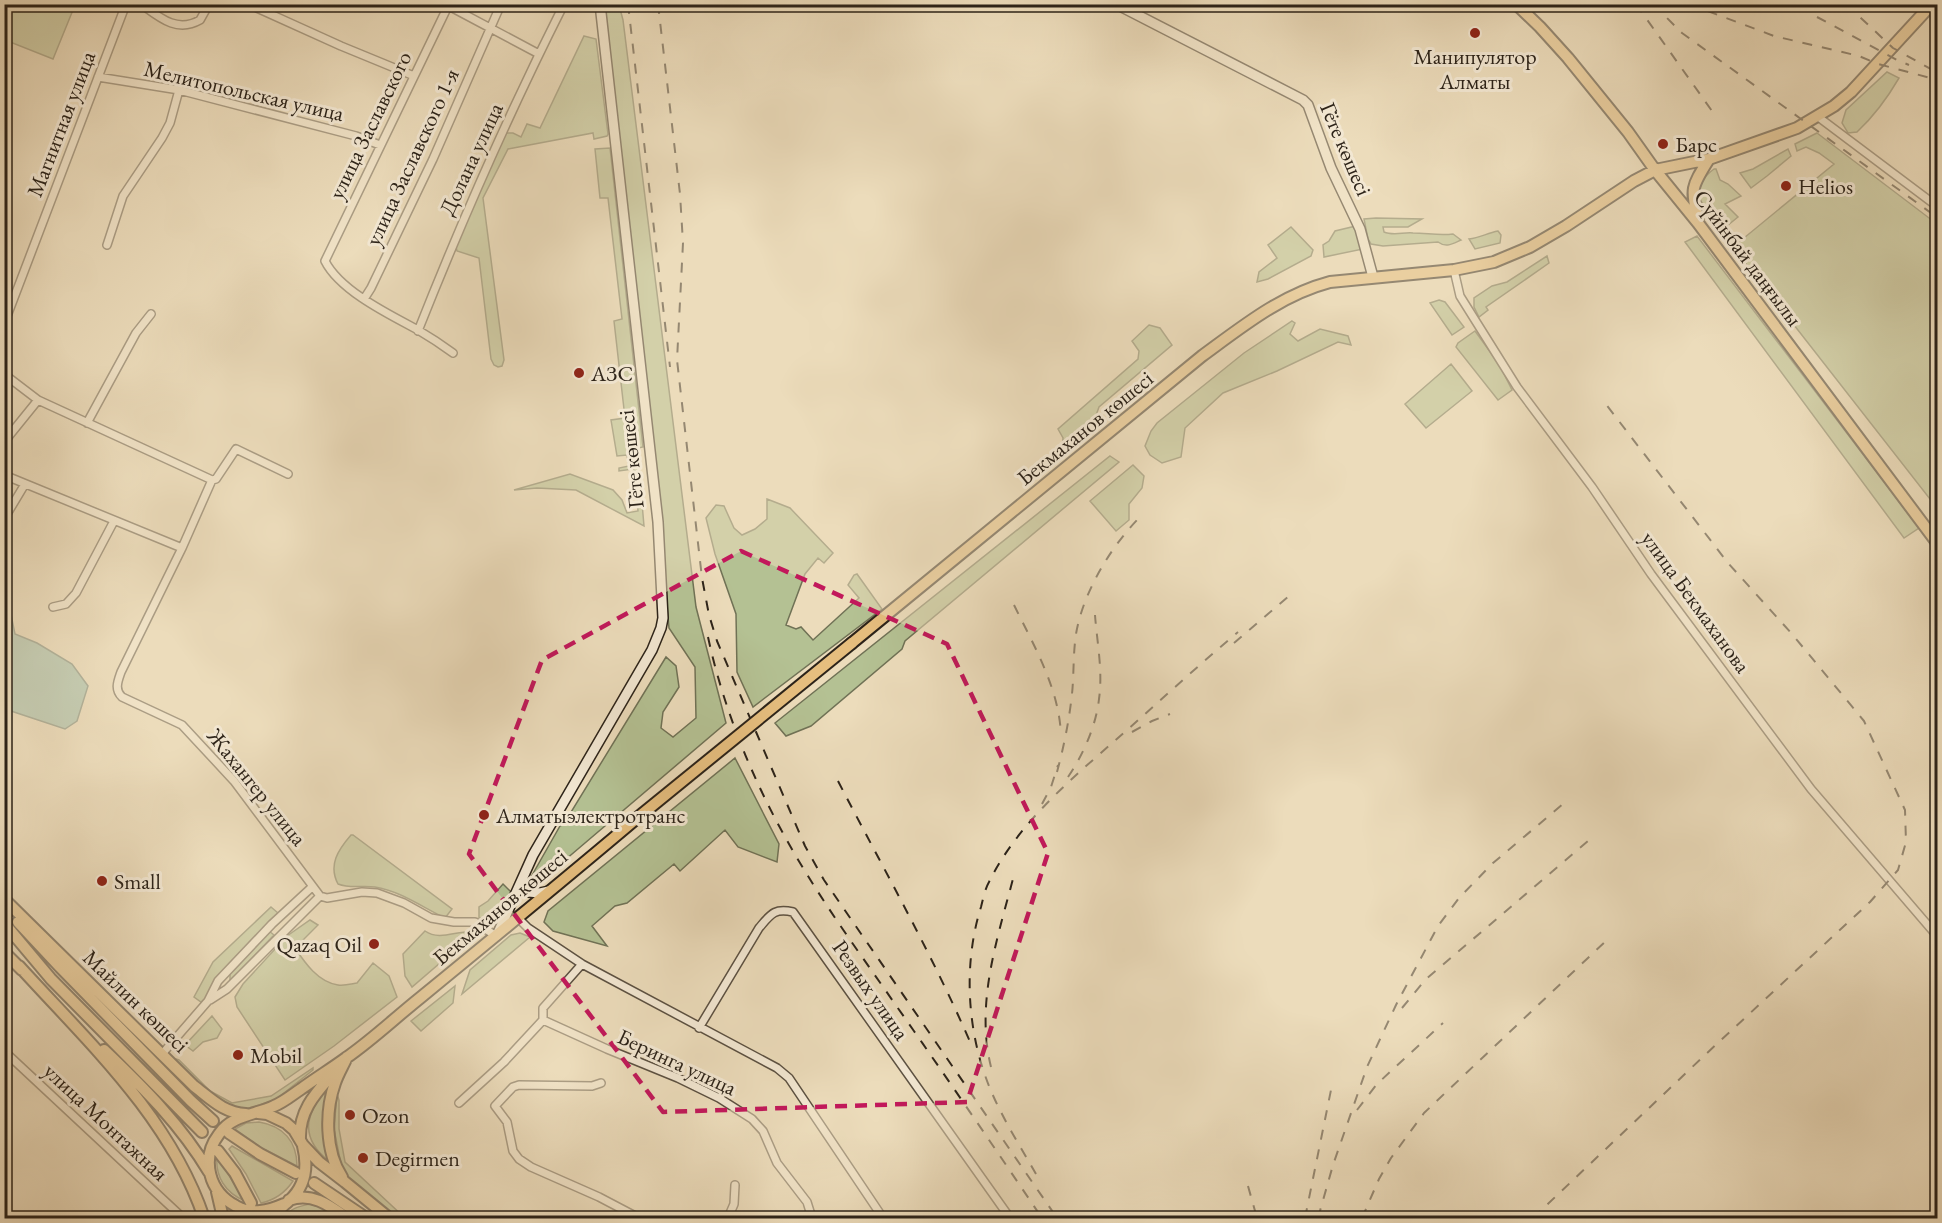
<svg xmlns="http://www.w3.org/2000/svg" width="1942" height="1223" font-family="'EB Garamond',serif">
	<rect width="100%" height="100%" fill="#ecdcbb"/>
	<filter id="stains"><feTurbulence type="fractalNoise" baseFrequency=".00333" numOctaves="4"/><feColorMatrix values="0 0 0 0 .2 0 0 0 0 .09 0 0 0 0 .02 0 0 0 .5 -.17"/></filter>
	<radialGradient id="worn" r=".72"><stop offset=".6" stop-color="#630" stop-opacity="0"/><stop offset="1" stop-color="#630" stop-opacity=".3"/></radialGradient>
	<path fill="#b4c193" stroke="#707256" stroke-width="1.5" d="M4,5h71l-22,54 -48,-19z
		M605,5h14l4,15 73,587 30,116 -188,160 -8,-3 1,-3 29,-51 12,-6 -4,-3 98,-160 10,9 3,21 -16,25 -2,16 12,9 23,-19 -1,-51 -26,-39 -19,-207z
		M584,36l12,3 12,95 -1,2 -13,3 -1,-6 -85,16 -25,49 21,162 -2,6 -4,1 -4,-2 -3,-6 -12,-101 -22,-7 -4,-15 43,-95 10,-8h7l8,4 6,-13 13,4z
		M1887,72l12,6c-11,19 -26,39 -42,54l-9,1 -6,-10 4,-13z
		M1817,133l120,91v284l-204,-261 101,-83 -15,-11 -13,-6 -9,4 -2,-7z
		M610,148l33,299 -10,2 2,18 4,2 5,57 -68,-36 -39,-2 -23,2 56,-16 43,16 9,10 5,13 11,-2 -3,-40 -2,-2 -14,2v-3l10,-2 -2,-11 -10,1 -6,-36 14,-2 -11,-97 8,-2 -14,-121h-8l-5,-49z
		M1788,149l3,7 -24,20 -16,12 -11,-15 13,-4z
		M1714,169h2l4,11 8,4 13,12 -16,8 13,13 -16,13 -22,-30c-3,-13 4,-24 14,-31z
		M1376,218l46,1 -14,8h-25l1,5c9,4 20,0 29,1 14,0 26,3 40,1l8,6c-9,4 -15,8 -23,2l-55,4 -12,-2 -3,-5 -4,-20z
		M1356,226l7,23 -39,8 -1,-12 6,-4 6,-10z
		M1291,227l22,23 -2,6 -43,23 -11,3 2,-10 18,-14 -9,-13z
		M1498,231l3,4 -1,8 -25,6 -6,-10c11,-1 18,-6 29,-8z
		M1697,236l222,292 -15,10 -219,-296z
		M1547,256l2,7 -63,44 2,3 -9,7 -5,-10v-9l18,-12 15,-4z
		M1439,300l6,2 19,25 -12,8 -22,-32z
		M1292,321l3,2 -5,11 8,7 22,-12 28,7 3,9 -13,-3 -61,29 -54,22 -38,35 -4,29 -19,6 -12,-8 -5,-9 6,-15 6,-8 87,-70z
		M1149,325l11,3 12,17 -73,62 -5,14 -32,30 1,-13 -5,-9 80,-70 1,-8 -7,-10z
		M1475,331l24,33 13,26 -14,10 -42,-53 2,-4z
		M1451,364l21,27 -46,37 -21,-24z
		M1110,456l9,6 -214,179 -3,8 -91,77 -25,10 -11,-13z
		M1133,465l11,11 -2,12 -13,16v16l-13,11 -26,-30z
		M767,499l23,9 43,45 -9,10 -6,-5 -13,16 -19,51 10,4 5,-2 12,13 46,-42 -11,-13 6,-10 3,-1 25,35 -129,98 -16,-35 -1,-58 -21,-60 -9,-36 10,-13 8,1 10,22 8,7 13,-6 12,-10z
		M735,758l44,86 -2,18 -39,-15 -13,-17 -45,41 -6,-7 -47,39 -12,3 -23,20 15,20 -54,-15 -9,-9 4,-11z
		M351,835h2l99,74 -7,9c-23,-11 -45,-27 -70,-31 -13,-2 -24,2 -37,-3 -10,-19 0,-34 13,-49z
		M503,884l8,8 -5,12 -9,13 -18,1v-11l9,-6z
		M271,907l7,6 -58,61 -13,23 -6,5 -7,-5 19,-35z
		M310,920l8,5 -23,23c10,15 23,34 43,37 6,1 13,-1 19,-2l16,-20 16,13 8,21 -63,49 -49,34 -48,-73 -2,-10 8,-13 44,-48z
		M269,931l5,4 -44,46v-8z
		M425,931c16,11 33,-2 51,1l-64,55 -7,-11 -2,-22z
		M520,933l10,4 -68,57 8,-24 41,-35z
		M455,986l-2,17 -32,28 -10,-10z
		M212,1016l10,13 -5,9 -14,4 -10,9 -8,-6z
		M176,1059l3,1 31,31 22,12 39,-7 42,-28v2l-38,30 -26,8 -18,-1 -23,-12 -33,-34z
		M332,1082l-2,80c-34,-26 -23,-52 2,-80z
		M337,1094l2,6v29l6,33 60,56h-9l-47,-40 -7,-9 -8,-40z
		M259,1122c24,4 38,19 38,44l-37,-19 -25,-18 11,-6z
		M232,1146l61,35c-8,12 -18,19 -32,22l-15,-29 -17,-25z
		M217,1156l28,45c-20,-8 -30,-25 -28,-45z
		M310,1204l13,4 16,10h-54c4,-10 16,-12 25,-14z"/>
	<path fill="#99bcab" stroke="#6d7f71" stroke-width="1.5" d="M5,606l5,4 5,24 22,9 35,21 16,22 -11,35 -12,8 -54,-18 -6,-6z"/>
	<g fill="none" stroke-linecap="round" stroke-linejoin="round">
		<g stroke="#5c5142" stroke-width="10">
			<path id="street" d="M141,4c19,14 36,29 59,16l9,-16
				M248,4l93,42 73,30
				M445,4l94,50
				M449,4l-124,257c15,30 65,54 93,69 12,7 24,15 35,23
				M98,77l81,13 177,46 24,9
				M1817,116l121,91
				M107,245l16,-49 39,-58 8,-15 9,-33
				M1454,270l6,26 57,91 75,100 59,87 160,215 127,148
				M364,299l7,-11 62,-129 68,-155
				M4,324l122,-320
				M418,331c44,-111 92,-220 146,-327
				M4,374l34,26 174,80 4,-1 20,-30 52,25
				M87,423l49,-90 15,-19
				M4,442l34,-42
				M4,475l178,73
				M212,480l-30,68 -61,124c-3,9 -7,17 1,25l60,28 52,56 86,115 7,2 35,-6 15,1 27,10 27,15 23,4h21l21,14
				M4,519l21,-35
				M53,607l13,-3 10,-11 38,-72
				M518,918l10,10 54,36 195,104 12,10 94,140
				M210,1000l17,-11 93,-93
				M543,1020l64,29 71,29 41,20 33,21 11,12 14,32 30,39 5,16
				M543,1020v-12l39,-44
				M699,1028l60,-100c12,-14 15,-20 34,-16l217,306
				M4,1051l179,167
				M162,1054l46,-53 10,-20 54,-57 40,-37
				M601,1083l-9,3 -73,-1 -6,2 -18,19 12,16 6,29 6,8 12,8 68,30 40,21
				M459,1103l45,-41 39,-42
				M728,1218l6,-14 1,-19"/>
		</g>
		<g stroke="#2c2319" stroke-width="12">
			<path id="secondary" d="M1116,4l187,96 5,5 23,63 29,61 13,48
				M523,878v8l5,6 12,1 9,-2
				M497,935l36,-80 119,-205 9,-22 2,-10 -5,-96 -58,-518"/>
		</g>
		<g stroke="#2c2319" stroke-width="14">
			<path id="primary" d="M1516,4l24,23 28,31 60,74 27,38 43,53 240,321
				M1698,219c-8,-31 -6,-33 11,-60
				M852,643l350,-287c41,-30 79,-61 128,-74l124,-12 40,-8 36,-15 36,-21 68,-45 21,-11 54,-11 88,-31 37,-22 17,-14 81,-88
				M4,899l190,187c17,13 30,27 52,28
				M18,922l42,45 131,134 22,20
				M4,923l47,56 151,153
				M4,952l18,18
				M19,966c70,77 151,151 185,252
				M104,1050c39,37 77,75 105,122
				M258,1113l9,1 19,9 8,7 9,15 16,17 26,20 44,36
				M229,1133l31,21 36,19
				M300,1139c-1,-30 17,-47 35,-68
				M218,1151l17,22 16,30
				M342,1177c-17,-26 -17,-66 -7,-94 3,-9 8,-17 12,-26
				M314,1183l52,35
				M217,1192l6,26
				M289,1200c23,-8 40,5 58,18
				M284,1204c-16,7 -32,11 -48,2 -27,-14 -36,-47 -17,-72 13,-19 36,-19 55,-28 10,-4 18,-11 27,-17 15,-11 30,-20 45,-31 26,-18 49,-40 74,-60 72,-59 145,-119 216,-179
				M276,1218c2,-9 7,-12 14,-18 16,-15 18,-34 13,-54"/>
		</g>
		<use href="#street" stroke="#f3e8d3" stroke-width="7"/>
		<use href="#secondary" stroke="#f3e8d3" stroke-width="9"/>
		<use href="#primary" stroke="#e6be7e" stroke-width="10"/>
		<path stroke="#2c2319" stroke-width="2" stroke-dasharray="10 10" stroke-linecap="butt" d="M628,4l42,363
			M658,4l22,190 3,49 -6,117 25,218 7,37 8,26 88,205 19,34 233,338
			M1636,4l76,107
			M1653,4l29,29 256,185
			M1689,4l85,32 85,20 19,8 60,16
			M1846,4l47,44 45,25
			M1817,17l80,43 12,5
			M1014,605c20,41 45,83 47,130
			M708,637c18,84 55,167 100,239 27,44 58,86 87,128 50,71 99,143 147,214
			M1234,643l55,-47
			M1132,732l20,-11 18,-7
			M1057,772c7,-26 12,-51 15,-78 2,-19 1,-40 4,-60 7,-42 36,-90 67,-120
			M1068,777c15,-22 28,-51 31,-78 4,-28 -2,-57 -4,-84
			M838,781c45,87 94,173 133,263
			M1042,804l9,-17 7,-22
			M1402,1008l23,-28 163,-139
			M991,1067c-16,-65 7,-130 23,-192
			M1357,1110l20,-26 66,-61
			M1036,1174c-16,-28 -35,-58 -47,-88 -22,-55 -26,-122 -8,-179 2,-8 4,-18 8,-25 30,-61 87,-107 137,-151 37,-33 74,-67 112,-99
			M1248,1186l9,32
			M1305,1218l27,-133
			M1318,1218l15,-53 34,-98 29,-62 42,-79 21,-28 34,-35 70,-59
			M1362,1218l17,-39 12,-21 33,-45 184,-174
			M1533,1218l173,-164 164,-152 28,-32 8,-28 -1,-32 -41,-89 -72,-87 -64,-71 -123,-160"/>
		<g stroke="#2c2319" stroke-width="14" stroke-linecap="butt">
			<path id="primary-bridge" d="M636,819l216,-176"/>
		</g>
		<use href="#primary-bridge" stroke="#e6be7e" stroke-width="10"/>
	</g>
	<path d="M0 0H1942V1223H0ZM741,551l206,93 101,209 -81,249 -304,10 -194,-258 73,-194z" fill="#ecdcbb" fill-opacity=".55" fill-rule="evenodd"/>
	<path fill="none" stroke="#c2185b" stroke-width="4.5" stroke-dasharray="12 8" stroke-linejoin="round" d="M741,551l206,93 101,209 -81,249 -304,10 -194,-258 73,-194z"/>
	<g fill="#8f2418" stroke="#f3e8d3" stroke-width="2">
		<circle cx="1475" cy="33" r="6"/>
		<circle cx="1663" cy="144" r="6"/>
		<circle cx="1786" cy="186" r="6"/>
		<circle cx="579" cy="373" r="6"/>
		<circle cx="484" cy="815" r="6"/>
		<circle cx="102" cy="881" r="6"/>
		<circle cx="374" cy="944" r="6"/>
		<circle cx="238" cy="1055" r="6"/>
		<circle cx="350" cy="1115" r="6"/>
		<circle cx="363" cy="1158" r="6"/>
	</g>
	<g text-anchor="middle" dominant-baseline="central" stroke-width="6" stroke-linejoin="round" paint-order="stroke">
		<g font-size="22" fill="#2c2319" stroke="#f3e8d3" text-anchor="start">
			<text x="1475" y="56" text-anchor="middle">Манипулятор<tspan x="1475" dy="25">Алматы</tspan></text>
			<text x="1675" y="144">Барс</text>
			<text x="1798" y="186">Helios</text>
			<text x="591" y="373">АЗС</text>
			<text x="496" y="815">Алматыэлектротранс</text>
			<text x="114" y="881">Small</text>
			<text x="362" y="944" text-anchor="end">Qazaq Oil</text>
			<text x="250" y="1055">Mobil</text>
			<text x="362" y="1115">Ozon</text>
			<text x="375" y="1158">Degirmen</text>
		</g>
		<g font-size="22" fill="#2c2319" stroke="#f3e8d3">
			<text transform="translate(244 91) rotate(13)">Мелитопольская улица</text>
			<text transform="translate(61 124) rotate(-69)">Магнитная улица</text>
			<text transform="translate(370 125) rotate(-64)">улица Заславского</text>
			<text transform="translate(1346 149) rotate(67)">Гёте көшесі</text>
			<text transform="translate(412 157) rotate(-65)">улица Заславского 1-я</text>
			<text transform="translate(471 159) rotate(-65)">Долана улица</text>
			<text transform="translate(1748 258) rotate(53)">Сүйінбай даңғылы</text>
			<text transform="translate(1085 428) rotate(-39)">Бекмаханов көшесі</text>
			<text transform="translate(631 459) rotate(-96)">Гёте көшесі</text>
			<text transform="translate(1696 602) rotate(54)">улица Бекмаханова</text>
			<text transform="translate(257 787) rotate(51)">Жахангер улица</text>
			<text transform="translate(500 907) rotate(-40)">Бекмаханов көшесі</text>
			<text transform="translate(871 990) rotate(55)">Резвых улица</text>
			<text transform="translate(136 1001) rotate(44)">Майлин көшесі</text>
			<text transform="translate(677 1062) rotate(25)">Беринга улица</text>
			<text transform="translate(106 1122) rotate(43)">улица Монтажная</text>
		</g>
	</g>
	<rect width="1942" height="1223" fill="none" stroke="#ecdcbb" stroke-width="24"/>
	<rect x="6" y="6" width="1930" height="1211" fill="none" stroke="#2c2319" stroke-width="3"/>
	<rect x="12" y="12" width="1918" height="1199" fill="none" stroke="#2c2319" stroke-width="1.5"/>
	<rect width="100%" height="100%" filter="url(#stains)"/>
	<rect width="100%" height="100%" fill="url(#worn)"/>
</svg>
